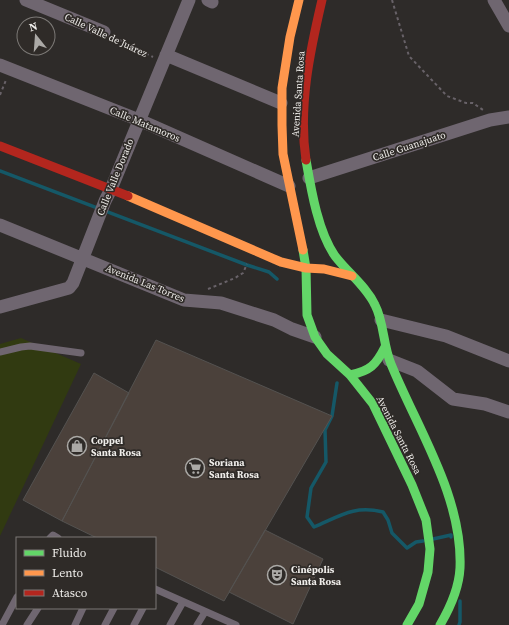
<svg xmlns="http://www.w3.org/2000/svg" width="509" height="625" font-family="'Source Serif 4',serif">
	<rect width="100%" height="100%" fill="#2e2b29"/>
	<path fill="#313a11" d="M21,338l60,26 -81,172v-192z"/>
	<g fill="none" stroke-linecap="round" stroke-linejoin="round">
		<path stroke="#155867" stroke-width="3.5" d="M0,171l247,94 22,7 8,7
			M337,383l-5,33 -7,14 1,32 -15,26 -4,29 7,10c26,-11 40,-22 69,-15l5,8 4,13 15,15 9,-6 7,-1
			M433,539l18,-4v2
			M459,625l1,-3v-21"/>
	</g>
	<path fill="#4b413b" stroke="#545250" d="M156,340l176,76 -108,185 -69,-34v-29h-58l-35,-17z
		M94,373l35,20 -67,128 -39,-21z
		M265,530l58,29 -30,65 -64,-32z"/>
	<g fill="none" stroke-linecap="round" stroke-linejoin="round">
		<path stroke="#686268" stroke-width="2" stroke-dasharray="3 3" stroke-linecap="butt" d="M392,0l17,56 38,40 19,7h7l10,7
			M114,37l39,20
			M0,95l6,-15
			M208,289l27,-11 8,-5 4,-9"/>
		<path stroke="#6f6670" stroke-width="7" d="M0,352l21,-5 9,-1 51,7
			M50,538l3,-3 5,3
			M155,589l81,36
			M2,625l15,-28
			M27,625l11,-17
			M75,625l8,-17
			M105,625l9,-17
			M134,625l9,-17
			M170,625l13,-23
			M197,625l8,-13"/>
		<path stroke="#6f6670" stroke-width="13" d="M26,0l78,32
			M208,0l4,2
			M494,0l15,26
			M166,55l115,48
			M0,65l139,55 150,66
			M309,178l181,-58 19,-3
			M0,225l184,75 37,3 53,17 18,9 23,8
			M0,307l69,-19 4,-5 32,-82 6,-12 78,-189
			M381,320l65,16 63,25
			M389,360l28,11 36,28 32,5 24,8"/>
		<path stroke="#63d668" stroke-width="9" d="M306,160c5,29 12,72 29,96 13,17 31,30 40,49 9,17 8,40 16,59 26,64 72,133 69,204 -1,20 -10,40 -20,57
			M303,250l3,18 1,47 8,22 12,17 23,21 23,29 39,81 14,35 4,29 -2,23 -9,32 -12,21
			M350,375c20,-4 26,-10 35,-28"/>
		<path stroke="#ff974d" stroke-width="9" d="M299,0l-9,37 -8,51v37l1,29 20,96
			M128,196l153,66 25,6 18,1 28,7"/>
		<path stroke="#b3261e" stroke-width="9" d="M0,146l128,50
			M306,160c-8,-53 4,-109 16,-160"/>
	</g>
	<defs>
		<g id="shop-ring" transform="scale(1)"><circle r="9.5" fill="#2f2b28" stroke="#aba9a6" stroke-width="1.5"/><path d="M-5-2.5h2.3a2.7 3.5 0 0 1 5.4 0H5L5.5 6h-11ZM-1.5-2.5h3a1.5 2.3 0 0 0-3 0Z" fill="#aba9a6"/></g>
		<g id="supermarket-ring" transform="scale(1)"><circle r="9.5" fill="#2f2b28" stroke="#aba9a6" stroke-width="1.5"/><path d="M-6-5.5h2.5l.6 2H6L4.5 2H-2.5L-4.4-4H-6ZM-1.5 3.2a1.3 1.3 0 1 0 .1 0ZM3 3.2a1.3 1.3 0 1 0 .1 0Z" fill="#aba9a6"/></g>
		<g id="theatre-ring" transform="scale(1)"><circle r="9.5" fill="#2f2b28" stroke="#aba9a6" stroke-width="1.5"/><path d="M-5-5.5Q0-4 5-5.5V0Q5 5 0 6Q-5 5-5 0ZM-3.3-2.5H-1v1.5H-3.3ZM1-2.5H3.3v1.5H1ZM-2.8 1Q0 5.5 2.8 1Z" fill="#aba9a6"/></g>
	</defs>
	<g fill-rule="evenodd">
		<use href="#shop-ring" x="77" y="446"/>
		<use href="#supermarket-ring" x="195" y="468"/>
		<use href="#theatre-ring" x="277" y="575"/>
	</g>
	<g text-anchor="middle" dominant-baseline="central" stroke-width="3.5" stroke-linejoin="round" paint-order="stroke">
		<g font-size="10" fill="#efedea" stroke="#2f2b28">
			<text transform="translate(106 35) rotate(25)">Calle Valle de Juárez</text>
			<text transform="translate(298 94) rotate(-86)">Avenida Santa Rosa</text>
			<text transform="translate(145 124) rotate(23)">Calle Matamoros</text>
			<text transform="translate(409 146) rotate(-18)">Calle Guanajuato</text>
			<text transform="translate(115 177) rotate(-68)">Calle Valle Dorado</text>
			<text transform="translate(145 283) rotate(22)">Avenida Las Torres</text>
			<text transform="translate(399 435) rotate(63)">Avenida Santa Rosa</text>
		</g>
		<g font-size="10" font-weight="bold" fill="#efedea" stroke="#2f2b28" text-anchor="start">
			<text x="91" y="440">Coppel<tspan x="91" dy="12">Santa Rosa</tspan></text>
			<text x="209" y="462">Soriana<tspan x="209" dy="12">Santa Rosa</tspan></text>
			<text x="291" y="569">Cinépolis<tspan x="291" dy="12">Santa Rosa</tspan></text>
		</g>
	</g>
	<rect x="16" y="537" width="140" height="72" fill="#2f2b28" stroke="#7c7976"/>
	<rect x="24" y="550" width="20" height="6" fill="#63d668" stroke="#7c7976"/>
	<text x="52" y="557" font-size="12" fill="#efedea">Fluido</text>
	<rect x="24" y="570" width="20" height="6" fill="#ff974d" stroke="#7c7976"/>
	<text x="52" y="577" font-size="12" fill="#efedea">Lento</text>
	<rect x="24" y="590" width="20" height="6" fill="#b3261e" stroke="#7c7976"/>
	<text x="52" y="597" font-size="12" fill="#efedea">Atasco</text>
	<g transform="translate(36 36) rotate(343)"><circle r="19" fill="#2f2b28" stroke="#7c7976"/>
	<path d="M0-3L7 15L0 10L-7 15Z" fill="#aba9a6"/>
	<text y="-6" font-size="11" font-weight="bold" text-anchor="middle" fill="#efedea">N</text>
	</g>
</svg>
